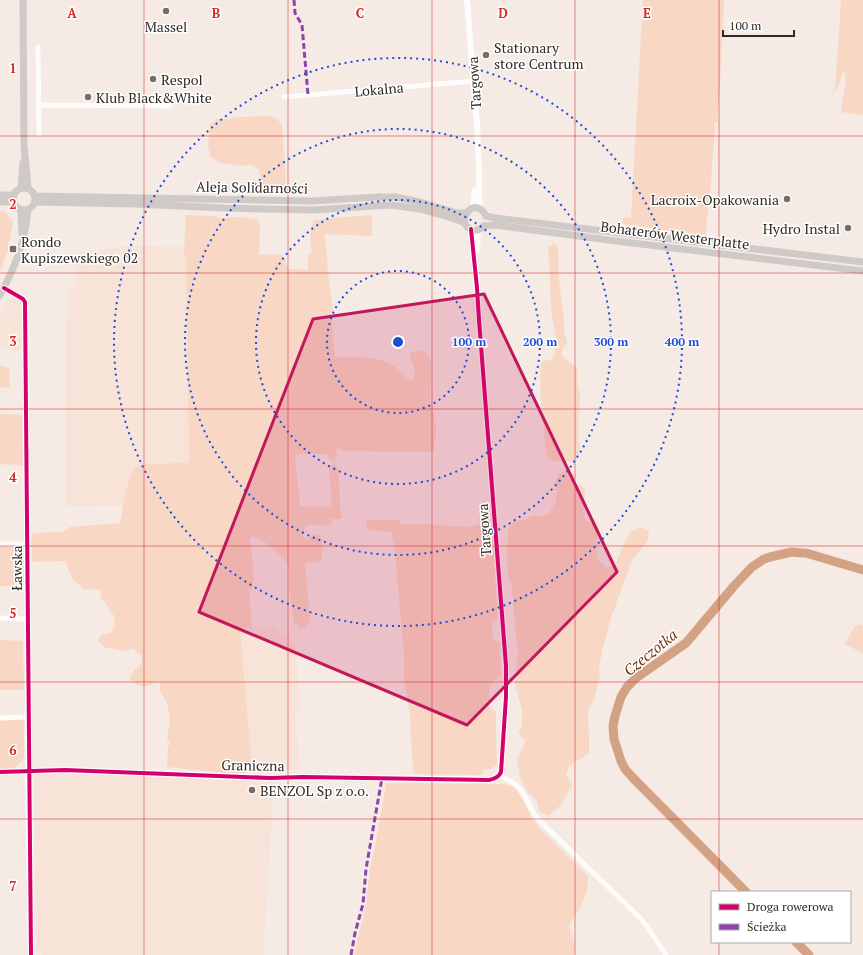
<svg xmlns="http://www.w3.org/2000/svg" width="863" height="955" font-family="'PT Serif',serif">
	<rect width="100%" height="100%" fill="#f5eae4"/>
	<path fill="#f7e3d7" d="M127,246l59,1 4,258 -124,1 -1,-188h3v-32h8l1,-33z
		M13,297l7,4 1,3v7l1,37 -7,4 -15,-8v-31l7,-12z
		M274,627l21,17 6,69 -6,1 5,56 -48,-2 -12,-139z
		M34,774h39l201,8 -11,173h-221v-4h-6z"/>
	<path fill="#f8d7c4" fill-rule="evenodd" d="M643,0h81l-4,87 -3,35h-3l1,6 -3,37 -1,19 -4,34 -1,17 -83,-11v-6h8z
		M839,0h24v115l-22,-3 5,-32 -2,-8h-1c-4,8 -3,16 -11,21l3,-5 6,-86z
		M266,116l9,1 7,8 1,13 3,43 -3,8 -9,2 -16,-1 -2,-3 5,-10 -2,-8 -7,-4 -10,1 -22,-3 -10,-7 -2,-11 2,-21 7,-5h10l13,-2z
		M0,211l5,1 8,10 -3,14 1,2 -1,3h-1l-1,2 2,1 -6,17 -4,10z
		M186,215l25,1 10,2 19,-1 18,2 2,6 -1,29 23,1c5,5 3,10 6,14l20,1v-15l3,-2v-3c0,-11 -3,-20 3,-30l58,-5v21l-47,-2 3,39 5,39 -2,2 4,43c20,1 44,-3 61,11 5,4 9,9 14,13l4,-2c1,-8 2,-14 -4,-20v-6l10,-3 8,4c5,11 3,25 2,37 0,13 5,25 6,37 0,8 -2,15 -2,23l-3,1 -89,-1 -6,-4 1,10 -3,1 1,8 3,1 3,52h-10l1,3 -2,3 -8,1 -10,-2 -6,1c-2,5 -4,11 0,15l9,-6 5,1c3,9 3,16 1,25l-5,3 -8,-1 -3,2 5,57 -5,7h-5l-6,-6 -5,-35v-18l-2,-7 -14,-14 -13,-9 -8,-3 -2,2 3,27v21l-2,3 -2,-1 3,40 -12,1 12,139 -5,5h-21l-59,-6 1,-19 2,-6 -3,-2 3,-20 -3,-17 -8,-14 2,-4 -2,-4c-4,1 -5,2 -9,4 -7,3 -16,0 -20,-6 1,-12 15,-10 11,-24l-8,-6 -7,2 -22,-4 -6,-6 3,-7h6l5,-2 3,-8 -2,-10 -3,-3 -4,-8 -5,-4 -1,-10 -15,1 -12,-10 -8,-19 -33,1 -1,-23 2,-6 29,-1 8,-5 50,-4c3,-15 6,-41 14,-53 2,-3 5,-4 8,-6l47,-1 -3,-206h-2zM295,454h33l1,5 4,2v5l-4,2 3,39 -32,-1z
		M554,243l4,4 1,33 5,39v12l3,12 -4,5 -2,6c4,6 11,9 17,14l-1,7 1,11 2,8 -2,44c3,9 2,15 -2,23 -9,1 -21,1 -28,-3l-2,-8 -5,-47 -1,-38 3,-4 8,-1 4,-5 1,-18 -4,-20 -2,-20v-24l-2,-26z
		M0,366l9,2 1,20 -10,-1z
		M0,414l22,1 1,51 -23,-2z
		M569,472l7,3 -2,7 8,4 3,4 -2,22 3,9 11,4 2,3 -2,9v20l9,11 10,-4 5,-14 9,-18 11,-5 8,5 -1,9 -16,19 -21,58 -9,33 -3,17 1,7 -5,21 -7,16 1,25v16l-9,6 -10,6 -4,9 6,10 -10,20 -14,12 -9,-5 -2,-10 -10,-10 -7,-14 -3,-19 6,-11 2,-6 -7,-8 3,-4 1,-4v-15l-7,-25 3,-34 -3,-26 -3,-39 -4,-9 -1,-16 1,-32 7,-8 10,-1 7,-4h10l7,-2 3,-6 4,-7 1,-10 -2,-10 4,-8z
		M367,520h32l2,4h19l49,3 10,-3h8l5,6 6,89 -6,5 1,15 7,4 1,31 -11,11 -1,21 7,6c-1,18 1,36 1,53l-6,4h-7l-3,6 -67,-1 -2,-17 -2,-43 -6,-36v-24l-10,-112 -3,-10 -23,-2 -2,-5z
		M0,544h19v3h4l1,40 -24,-1z
		M859,624l4,2v27l-19,-9c3,-6 8,-11 10,-17z
		M0,640l23,1 1,49h-24z
		M24,719v39l-8,9v2l-16,1v-50z
		M386,783l117,1 8,2 5,3 6,9 9,19 10,13 47,46 -1,15 -6,15 -12,19 6,22 -1,8h-220l5,-22 7,-28 4,-36 8,-38z"/>
	<g fill="none" stroke-linecap="round" stroke-linejoin="round">
		<path stroke="#d3a183" stroke-width="9" d="M746,892l-112,-113 -9,-10 -4,-8 -7,-22 -1,-13 2,-10 6,-19 6,-10 9,-9 50,-35 48,-57 18,-19 12,-8 6,-2 22,-5 10,1h4l57,17
			M796,942l13,13"/>
		<path stroke="#fefcfb" stroke-width="5" d="M38,47l1,87
			M284,97l190,-16
			M38,105l132,1
			M4,288l19,11 2,3 3,469
			M0,544h27
			M0,618l28,1
			M0,718l28,-1
			M499,775c7,4 15,7 19,12 9,9 12,23 21,33l102,99 10,13 15,23"/>
		<path stroke="#fefcfb" stroke-width="6" d="M467,0l10,124 2,43v32l1,10
			M472,209l1,-4 2,-15
			M477,250l1,-20
			M28,771l3,184
			M0,772l65,-2 205,8 33,-1 186,3c5,-1 10,-3 12,-8l5,-75v-31l-27,-346 -2,-32 -6,-59"/>
		<path stroke="#cfcac7" stroke-width="7" d="M23,0l1,146 3,30 1,12
			M21,188l2,-25
			M13 199a11 11 0 1 1 22 0a11 11 0 1 1-22 0Z
			M0,195h14
			M35,196l277,5 65,-4h18l25,5 37,11h9
			M0,202h14
			M35,202l100,2 89,4 89,2 78,-5 29,4 35,10 10,4
			M21,209l1,24
			M486,216l10,2 367,44
			M484,226l11,-1 129,17 239,29
			M484,226c-3,3 -7,5 -11,4 -21,-6 2,-37 13,-14
			M0,295c15,-27 26,-56 28,-86"/>
		<path stroke="#8e44ad" stroke-width="3" stroke-dasharray="6 3" stroke-linecap="butt" d="M294,0l1,13 7,12 6,70
			M351,955l4,-22 8,-29 3,-35 16,-91"/>
		<g stroke="#fff" stroke-width="6">
			<path id="cycleway" d="M4,288l19,11 2,3 6,653
				M0,772l65,-2 205,8 33,-1 186,3c5,-1 10,-3 12,-8l5,-75v-31l-27,-346 -2,-32 -6,-59"/>
		</g>
		<use href="#cycleway" stroke="#d6006c" stroke-width="4"/>
	</g>
	<path fill="#c2185b" fill-opacity="0.2" stroke="#c2185b" stroke-width="3" stroke-linejoin="round" d="M484,294l133,278 -150,153 -268,-113 114,-293z"/>
	<path fill="none" stroke="#d62828" stroke-width="1" stroke-opacity="0.55" d="M144,0v955M288,0v955M432,0v955M575,0v955M719,0v892M0,136h863M0,273h863M0,409h863M0,546h863M0,682h863M0,819h863M719,942v13"/>
	<g fill="none" stroke="#1d4ed8" stroke-width="2" stroke-dasharray="2 4">
		<circle cx="398" cy="342" r="71"/>
		<circle cx="398" cy="342" r="142"/>
		<circle cx="398" cy="342" r="213"/>
		<circle cx="398" cy="342" r="284"/>
	</g>
	<g fill="#766d68" stroke="#fff" stroke-width="1.5">
		<circle cx="166" cy="11" r="4"/>
		<circle cx="486" cy="55" r="4"/>
		<circle cx="153" cy="79" r="4"/>
		<circle cx="88" cy="97" r="4"/>
		<circle cx="787" cy="199" r="4"/>
		<circle cx="848" cy="228" r="4"/>
		<rect x="9" y="245" width="8" height="8" rx="2"/>
		<circle cx="252" cy="790" r="4"/>
	</g>
	<g text-anchor="middle" dominant-baseline="central" stroke-width="3" stroke-linejoin="round" paint-order="stroke">
		<g font-size="14" fill="#312925" stroke="#fff" text-anchor="start">
			<text x="166" y="26" text-anchor="middle">Massel</text>
			<text x="494" y="47">Stationary<tspan x="494" dy="16">store Centrum</tspan></text>
			<text x="161" y="79">Respol</text>
			<text x="96" y="97">Klub Black&amp;White</text>
			<text x="779" y="199" text-anchor="end">Lacroix-Opakowania</text>
			<text x="840" y="228" text-anchor="end">Hydro Instal</text>
			<text x="21" y="241">Rondo<tspan x="21" dy="16">Kupiszewskiego 02</tspan></text>
			<text x="260" y="790">BENZOL Sp z o.o.</text>
		</g>
		<g font-size="14" fill="#312925" stroke="#fff">
			<text transform="translate(474 83) rotate(-94)">Targowa</text>
			<text transform="translate(379 89) rotate(-5)">Lokalna</text>
			<text transform="translate(252 187) rotate(1)">Aleja Solidarności</text>
			<text transform="translate(675 235) rotate(7)">Bohaterów Westerplatte</text>
			<text transform="translate(484 530) rotate(-94)">Targowa</text>
			<text transform="translate(16 568) rotate(-90)">Ławska</text>
			<text transform="translate(253 765) rotate(1)">Graniczna</text>
		</g>
		<g font-size="15" font-style="italic" fill="#763807" stroke="#fff">
			<text transform="translate(650 652) rotate(-39)">Czeczotka</text>
		</g>
	</g>
	<g font-size="13" text-anchor="middle" font-weight="bold" fill="#d62828" stroke="#fff" stroke-width="3" stroke-linejoin="round" paint-order="stroke">
		<text x="72" y="18">A</text>
		<text x="216" y="18">B</text>
		<text x="360" y="18">C</text>
		<text x="503" y="18">D</text>
		<text x="647" y="18">E</text>
		<text x="13" y="73">1</text>
		<text x="13" y="209">2</text>
		<text x="13" y="346">3</text>
		<text x="13" y="482">4</text>
		<text x="13" y="618">5</text>
		<text x="13" y="755">6</text>
		<text x="13" y="891">7</text>
	</g>
	<circle cx="398" cy="342" r="6" fill="#1d4ed8" stroke="#fff" stroke-width="2"/>
	<g font-size="12" text-anchor="middle" font-weight="bold" fill="#1d4ed8" stroke="#fff" stroke-width="3" stroke-linejoin="round" paint-order="stroke">
		<text x="469" y="346">100 m</text>
		<text x="540" y="346">200 m</text>
		<text x="611" y="346">300 m</text>
		<text x="682" y="346">400 m</text>
	</g>
	<rect x="711" y="891" width="140" height="52" fill="#ffffff" stroke="#ada9a8"/>
	<rect x="719" y="904" width="20" height="6" fill="#d6006c" stroke="#ada9a8"/>
	<text x="747" y="911" font-size="12" fill="#312925">Droga rowerowa</text>
	<rect x="719" y="924" width="20" height="6" fill="#8e44ad" stroke="#ada9a8"/>
	<text x="747" y="931" font-size="12" fill="#312925">Ścieżka</text>
	<path d="M723 30v6h71v-6" fill="none" stroke="#312925" stroke-width="2"/>
	<text x="729" y="30" font-size="12" fill="#312925" stroke="#ffffff" stroke-width="3" paint-order="stroke">100 m</text>
</svg>
